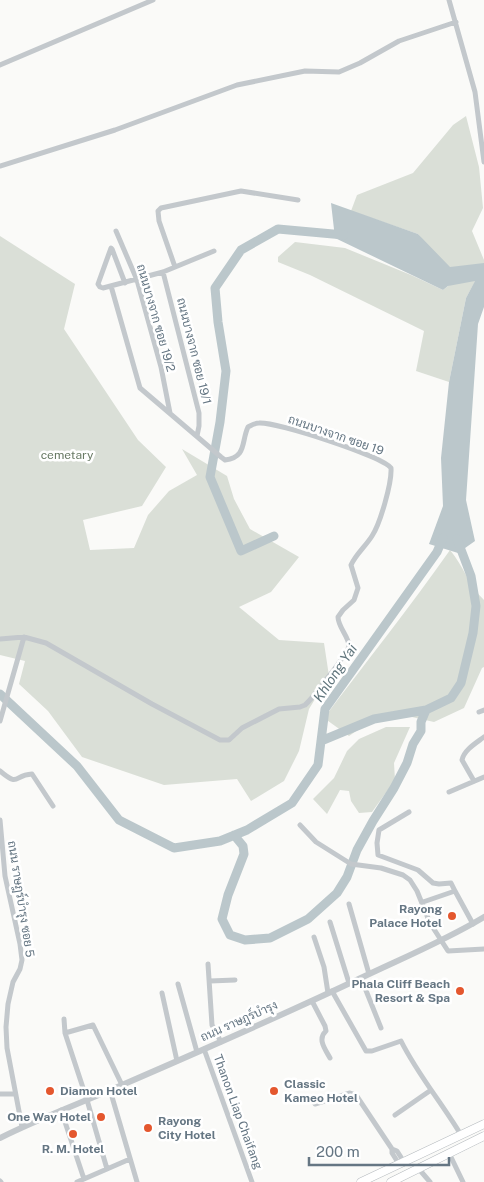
<svg xmlns="http://www.w3.org/2000/svg" width="484" height="1182" font-family="'Public Sans',Sarabun,sans-serif">
	<rect width="100%" height="100%" fill="#fafaf8"/>
	<path fill="#dadfd7" d="M466,116l13,51 4,41 -11,23 12,29v5l-18,33 -17,84 -33,-11 8,-40 -114,-56 -32,-13v-5l17,-15 50,6 66,27 32,15 13,-10 -38,-46 -67,-23 6,-16 56,-22 40,-48z
		M0,236l75,48 -11,45 74,111 28,27 -24,39 -59,14 7,30 44,-2 14,-33 21,-24 28,-16 -15,-26 45,27 7,23 16,30 49,28 -28,35 -32,15 40,33 45,3 5,33 -20,33 -10,42 -15,30 -33,20 -14,-22 -73,6 -82,-28 -34,-46 -29,-27 6,-23 -25,-6z
		M450,550c13,15 19,36 34,50v67l-2,1 -18,40 -30,14 -31,-7 -16,-1 -13,5 -25,17 -25,-18c42,-56 86,-111 126,-168z
		M386,727h24l-16,36 1,17 -23,32 -13,1 -8,-12 -2,-10 -9,-1 -13,24 -14,-15 21,-21 13,-27 12,-12z"/>
	<path fill="#bbc7cb" d="M331,203l87,31 32,33 34,-4v44l-6,17 -12,176 9,41 -17,12 -29,-9 14,-38 -2,-48 8,-76 17,-84 9,-17 -27,5 -5,4 -108,-52z"/>
	<g fill="none" stroke-linecap="round" stroke-linejoin="round">
		<path stroke="#bbc7cb" stroke-width="9" d="M274,536l-33,15 -31,-74 10,-55 6,-51 -8,-49 -3,-34 26,-38 37,-21 66,6
			M0,694l77,72 42,54 55,28 46,-7 27,-11 45,-27 26,-38 7,-56 112,-157 6,-14
			M321,741l53,-22 52,-9 25,-12 10,-15 12,-50 3,-27 -5,-30 -14,-37
			M234,835l9,11 1,8 -16,41 -6,24 8,16 15,5 25,-2 38,-19 29,-26 10,-16 10,-27 16,-29 21,-33 13,-25 6,-19 8,-13v-9l5,-12"/>
		<g stroke="#b5babe" stroke-width="9">
			<path id="primary" d="M361,1182l123,-58
				M391,1182l93,-46"/>
		</g>
		<path stroke="#c3c8cc" stroke-width="5" d="M449,0l26,92 9,70
			M0,65l153,-65
			M0,166l115,-36 122,-45 68,-14 34,1 21,-9 39,-22 57,-19
			M116,231l21,49 24,87 9,46
			M111,248l-13,36 2,3 3,1 60,-16 51,-21
			M112,249l13,34
			M175,267l-16,-46 -1,-10 3,-3 80,-17 57,9
			M163,272l36,141v13l-2,10
			M0,639l24,-2 22,6 106,61 68,36h9l13,-12 37,-19 21,-2 5,-2c7,-6 43,-52 44,-59 0,-9 -11,-19 -11,-29l5,-7 11,-10 4,-12 -7,-23c5,-11 14,-18 21,-29 8,-12 20,-53 19,-68 -9,-12 -114,-46 -132,-45 -4,0 -7,2 -11,4 -7,15 -1,30 -23,33l-4,-3 -81,-69 -29,-102
			M479,712l5,-2
			M0,721l24,-84
			M0,771c20,17 13,4 32,3l21,32
			M474,781l-12,-21c2,-10 14,-17 22,-23
			M449,792l35,-15
			M409,812l-30,18 -2,13 1,12 40,15 15,13 6,1 12,-1 4,8
			M0,820l5,56 15,68 2,16 -2,9 -7,13 -5,22 -2,23 1,21 15,79
			M300,825l16,17 35,22 30,4 22,7 7,5 7,11 13,32 18,28 36,-2
			M423,902l32,-11 18,33
			M349,904l20,70
			M330,922l19,61
			M314,937l10,30 4,26
			M208,964l4,61 9,17
			M361,978l20,50
			M210,981l25,-1
			M178,984l19,68
			M332,991l34,60h6l29,-10c17,34 41,62 60,94
			M162,993l15,68
			M312,1001l13,25 1,5c-9,8 -1,18 4,27
			M64,1019l1,14 22,67 20,69
			M65,1033l28,-8 29,60
			M204,1049l48,133
			M110,1090l27,92
			M0,1094h15
			M315,1104l35,-11 6,2 36,54 5,2 7,11
			M61,1110l23,69
			M395,1115l36,-25
			M392,1149v4l7,11
			M449,1153l14,29
			M418,1168l12,14
			M0,1181l1,1
			M77,1182l53,-23"/>
		<path stroke="#c3c8cc" stroke-width="6" d="M0,1138c40,-20 81,-35 122,-53 81,-35 163,-71 243,-109 40,-19 81,-36 119,-59"/>
		<use href="#primary" stroke="#fff" stroke-width="8"/>
	</g>
	<g fill="#e4572e" stroke="#fff" stroke-width="2">
		<circle cx="452" cy="916" r="5"/>
		<circle cx="460" cy="991" r="5"/>
		<circle cx="50" cy="1091" r="5"/>
		<circle cx="274" cy="1091" r="5"/>
		<circle cx="101" cy="1117" r="5"/>
		<circle cx="148" cy="1128" r="5"/>
		<circle cx="73" cy="1134" r="5"/>
	</g>
	<g text-anchor="middle" dominant-baseline="central" stroke-width="5" stroke-linejoin="round" paint-order="stroke">
		<g font-size="12" fill="#657683" stroke="#fff">
			<text transform="translate(156 318) rotate(74)">ถนนบางจาก ซอย 19/2</text>
			<text transform="translate(194 351) rotate(76)">ถนนบางจาก ซอย 19/1</text>
			<text transform="translate(336 435) rotate(19)">ถนนบางจาก ซอย 19</text>
			<text transform="translate(21 899) rotate(81)">ถนน ราษฎร์บำรุง ซอย 5</text>
			<text transform="translate(239 1021) rotate(-24)">ถนน ราษฎร์บำรุง</text>
			<text transform="translate(238 1112) rotate(70)">Thanon Liap Chaifang</text>
		</g>
		<g font-size="12" fill="#687a64" stroke="#fff">
			<text x="67" y="455">cemetary</text>
		</g>
		<g font-size="12" font-weight="bold" fill="#657683" stroke="#fff" text-anchor="end">
			<text x="442" y="909">Rayong<tspan x="442" dy="14">Palace Hotel</tspan></text>
			<text x="450" y="984">Phala Cliff Beach<tspan x="450" dy="14">Resort &amp; Spa</tspan></text>
			<text x="284" y="1084" text-anchor="start">Classic<tspan x="284" dy="14">Kameo Hotel</tspan></text>
			<text x="60" y="1091" text-anchor="start">Diamon Hotel</text>
			<text x="91" y="1117">One Way Hotel</text>
			<text x="158" y="1121" text-anchor="start">Rayong<tspan x="158" dy="14">City Hotel</tspan></text>
			<text x="73" y="1149" text-anchor="middle">R. M. Hotel</text>
		</g>
		<g font-size="14" font-style="italic" fill="#60757c" stroke="#fff">
			<text transform="translate(335 673) rotate(-56)">Khlong Yai</text>
		</g>
	</g>
	<path d="M309 1157v8h140v-8" fill="none" stroke="#657683" stroke-width="2.5"/>
	<text x="316" y="1157" font-size="15" fill="#657683" stroke="#ffffff" stroke-width="4" paint-order="stroke">200 m</text>
</svg>
